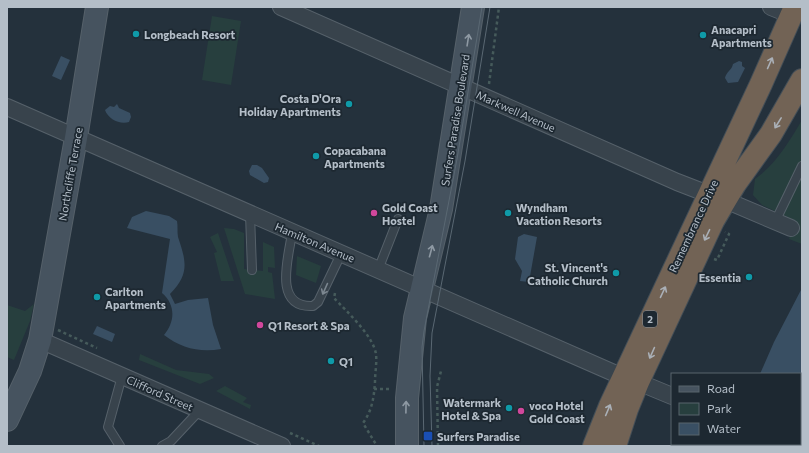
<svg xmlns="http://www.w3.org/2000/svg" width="809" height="453" font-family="Commissioner,sans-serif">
	<rect width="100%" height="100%" fill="#24313c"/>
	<path fill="#273f3e" d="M212,16l29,5 -10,64 -29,-5z
		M802,120v124l-13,-5 7,-18 -34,-16 -9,-10 2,-16c21,-15 34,-37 47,-59z
		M224,228l10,1 10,4v36l19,2v-29l11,5 1,21 -7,-1v5l4,1 3,26 -30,-5z
		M218,233l16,48h-13l-7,-28 3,-1 -7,-15z
		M297,256l24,10 -5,17 -20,-8z
		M34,304l-4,17 -16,39 -7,-3v-52l18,6z
		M140,354l36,16 33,4 5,4 -14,6 -61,-24z
		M225,386l22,12 -4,4 8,3 -1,4 -34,-18z"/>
	<path fill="#394f63" d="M61,56l9,4 -9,20 -9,-4z
		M739,61l3,1v4l3,2 -7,14 -10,1 -3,-5c1,-6 7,-8 8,-14z
		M117,104l2,4 11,5 1,4 -2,5c-9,3 -21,-3 -24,-12l5,-4 4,1z
		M252,165h5l5,3 7,10 -1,4 -4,1 -14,-8 -1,-4z
		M146,211l23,5 8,5c1,5 0,11 1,16 8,24 12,37 -8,57l5,10 13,-4 20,-2 5,27 8,24c-21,4 -40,-1 -57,-14 11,-13 12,-30 -2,-42l8,-54 -43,-11 5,-11z
		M524,234l13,3 -8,45 -9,-1 2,-10 -7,-12 3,-22z
		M802,288v158h-77l1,-2h74v-70h-40l14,-32z
		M97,326l18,8 -3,8 -19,-8z"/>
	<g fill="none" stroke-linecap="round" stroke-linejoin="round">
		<g stroke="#56616a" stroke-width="10">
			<path id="lane" d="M250,214l2,56
				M775,222l27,-56
				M292,233c-3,23 -20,75 21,73l5,-4 23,-48
				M378,270l20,-51
				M120,446l-12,-19 14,-51
				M162,446l9,-5 29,-31"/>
		</g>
		<g stroke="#56616a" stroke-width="18">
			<path id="street" d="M281,7l396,175 31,12
				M771,7l20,8
				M7,107l616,270
				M725,200l66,28
				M40,340l242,106
				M638,382l34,14"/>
		</g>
		<g stroke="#56616a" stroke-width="24">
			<path id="secondary" d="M7,420l23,-49 10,-31 36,-202 21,-131
				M407,446v-48l8,-80 26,-109 32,-202"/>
		</g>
		<g stroke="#434e57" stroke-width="24">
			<path id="highway" d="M594,446l16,-40 151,-322 34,-77
				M615,446l12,-37 11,-27 75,-161 22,-37 36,-50 31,-54"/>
		</g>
		<path stroke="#465b5b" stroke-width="2.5" stroke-dasharray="3 3" stroke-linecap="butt" d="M489,84l10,-77
			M714,259l3,1 12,-26 -4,-2
			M335,293l-1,5c12,13 39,37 42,56 1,9 -1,19 -1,28 -1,15 -3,29 -12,41l14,23
			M58,330l39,18
			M374,389h17
			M290,433l29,13
			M438,446l-1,-59 4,-16"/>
		<use href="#lane" stroke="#38434c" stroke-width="8"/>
		<use href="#street" stroke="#38434c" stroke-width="16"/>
		<use href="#secondary" stroke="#46535f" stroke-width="22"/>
		<use href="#highway" stroke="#726355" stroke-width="22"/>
		<path stroke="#5a6873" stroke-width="1" d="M424,446l-2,-99 2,-16 33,-172 25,-152
			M432,446l-2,-70 2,-43 33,-172 25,-154"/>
	</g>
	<defs><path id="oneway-shaft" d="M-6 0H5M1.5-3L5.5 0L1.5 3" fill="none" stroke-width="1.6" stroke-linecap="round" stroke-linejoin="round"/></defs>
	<g stroke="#8e99a3">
		<use href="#oneway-shaft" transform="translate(468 40) rotate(-81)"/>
		<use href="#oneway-shaft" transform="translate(431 251) rotate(-75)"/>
		<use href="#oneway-shaft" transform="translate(406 407) rotate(-89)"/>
	</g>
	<g stroke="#aab0b7">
		<use href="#oneway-shaft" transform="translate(770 63) rotate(-66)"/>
		<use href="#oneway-shaft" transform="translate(778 123) rotate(122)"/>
		<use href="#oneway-shaft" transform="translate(707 235) rotate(116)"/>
		<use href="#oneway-shaft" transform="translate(663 292) rotate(-65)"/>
		<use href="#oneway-shaft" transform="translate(652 353) rotate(114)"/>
		<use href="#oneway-shaft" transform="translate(608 410) rotate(-67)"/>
	</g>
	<use stroke="#7c8790" href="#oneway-shaft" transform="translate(325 289) rotate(114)"/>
	<g fill="#0f9aa8" stroke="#1d2831" stroke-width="1.5">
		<circle cx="136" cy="34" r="4"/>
		<circle cx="703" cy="35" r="4"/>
		<circle cx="349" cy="104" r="4"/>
		<circle cx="316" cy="156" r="4"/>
		<circle cx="508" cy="213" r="4"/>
		<circle cx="616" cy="273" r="4"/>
		<circle cx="749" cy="277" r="4"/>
		<circle cx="97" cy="297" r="4"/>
		<circle cx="331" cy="361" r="4"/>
		<circle cx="509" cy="408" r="4"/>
	</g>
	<g fill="#d1479c" stroke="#1d2831" stroke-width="1.5">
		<circle cx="374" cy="213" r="4"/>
		<circle cx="260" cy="325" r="4"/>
		<circle cx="521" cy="411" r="4"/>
	</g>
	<rect fill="#1a4fb4" stroke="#1d2831" stroke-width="1.5" x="423" y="431" width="10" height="10" rx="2"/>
	<g text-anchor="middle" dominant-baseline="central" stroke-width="3.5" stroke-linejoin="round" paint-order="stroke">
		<rect fill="#1d2831" stroke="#87919b" stroke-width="1" x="643" y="311" width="14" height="16" rx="3"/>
		<g font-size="10" font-weight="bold" fill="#b4bec8">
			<text x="650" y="319">2</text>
		</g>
		<g font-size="11" font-weight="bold" fill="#b4bec8" stroke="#1d2831" text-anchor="start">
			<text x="711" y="29">Anacapri<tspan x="711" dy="13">Apartments</tspan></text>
			<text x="144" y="34">Longbeach Resort</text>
			<text x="341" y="98" text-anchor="end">Costa D'Ora<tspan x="341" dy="13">Holiday Apartments</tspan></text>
			<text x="324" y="150">Copacabana<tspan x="324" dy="13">Apartments</tspan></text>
			<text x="382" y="207">Gold Coast<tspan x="382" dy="13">Hostel</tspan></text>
			<text x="516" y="207">Wyndham<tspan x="516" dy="13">Vacation Resorts</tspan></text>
			<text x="608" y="267" text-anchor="end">St. Vincent's<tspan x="608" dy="13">Catholic Church</tspan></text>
			<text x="741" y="277" text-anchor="end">Essentia</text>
			<text x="105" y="291">Carlton<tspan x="105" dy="13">Apartments</tspan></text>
			<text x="268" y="325">Q1 Resort &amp; Spa</text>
			<text x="339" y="361">Q1</text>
			<text x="501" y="402" text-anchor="end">Watermark<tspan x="501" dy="13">Hotel &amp; Spa</tspan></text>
			<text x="529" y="405">voco Hotel<tspan x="529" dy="13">Gold Coast</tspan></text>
			<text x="437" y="436">Surfers Paradise</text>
		</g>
		<g font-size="11" fill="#b4bec8" stroke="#1d2831">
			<text transform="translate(516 111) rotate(24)">Markwell Avenue</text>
			<text transform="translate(455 120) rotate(-81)">Surfers Paradise Boulevard</text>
			<text transform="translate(70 174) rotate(-80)">Northcliffe Terrace</text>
			<text transform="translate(693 226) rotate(-65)">Remembrance Drive</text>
			<text transform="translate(315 242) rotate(23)">Hamilton Avenue</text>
			<text transform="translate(160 393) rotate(24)">Clifford Street</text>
		</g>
	</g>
	<rect width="809" height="453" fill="none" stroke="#b4bec8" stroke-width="16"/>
	<rect x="671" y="373" width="130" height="72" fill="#1d2831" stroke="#59646d"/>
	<rect x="679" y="386" width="20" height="6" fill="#46535f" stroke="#59646d"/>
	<text x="707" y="393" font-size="12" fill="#b4bec8">Road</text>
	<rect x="679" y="403" width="20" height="12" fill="#273f3e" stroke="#59646d"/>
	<text x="707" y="413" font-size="12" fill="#b4bec8">Park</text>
	<rect x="679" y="423" width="20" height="12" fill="#394f63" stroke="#59646d"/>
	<text x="707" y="433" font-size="12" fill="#b4bec8">Water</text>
</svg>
